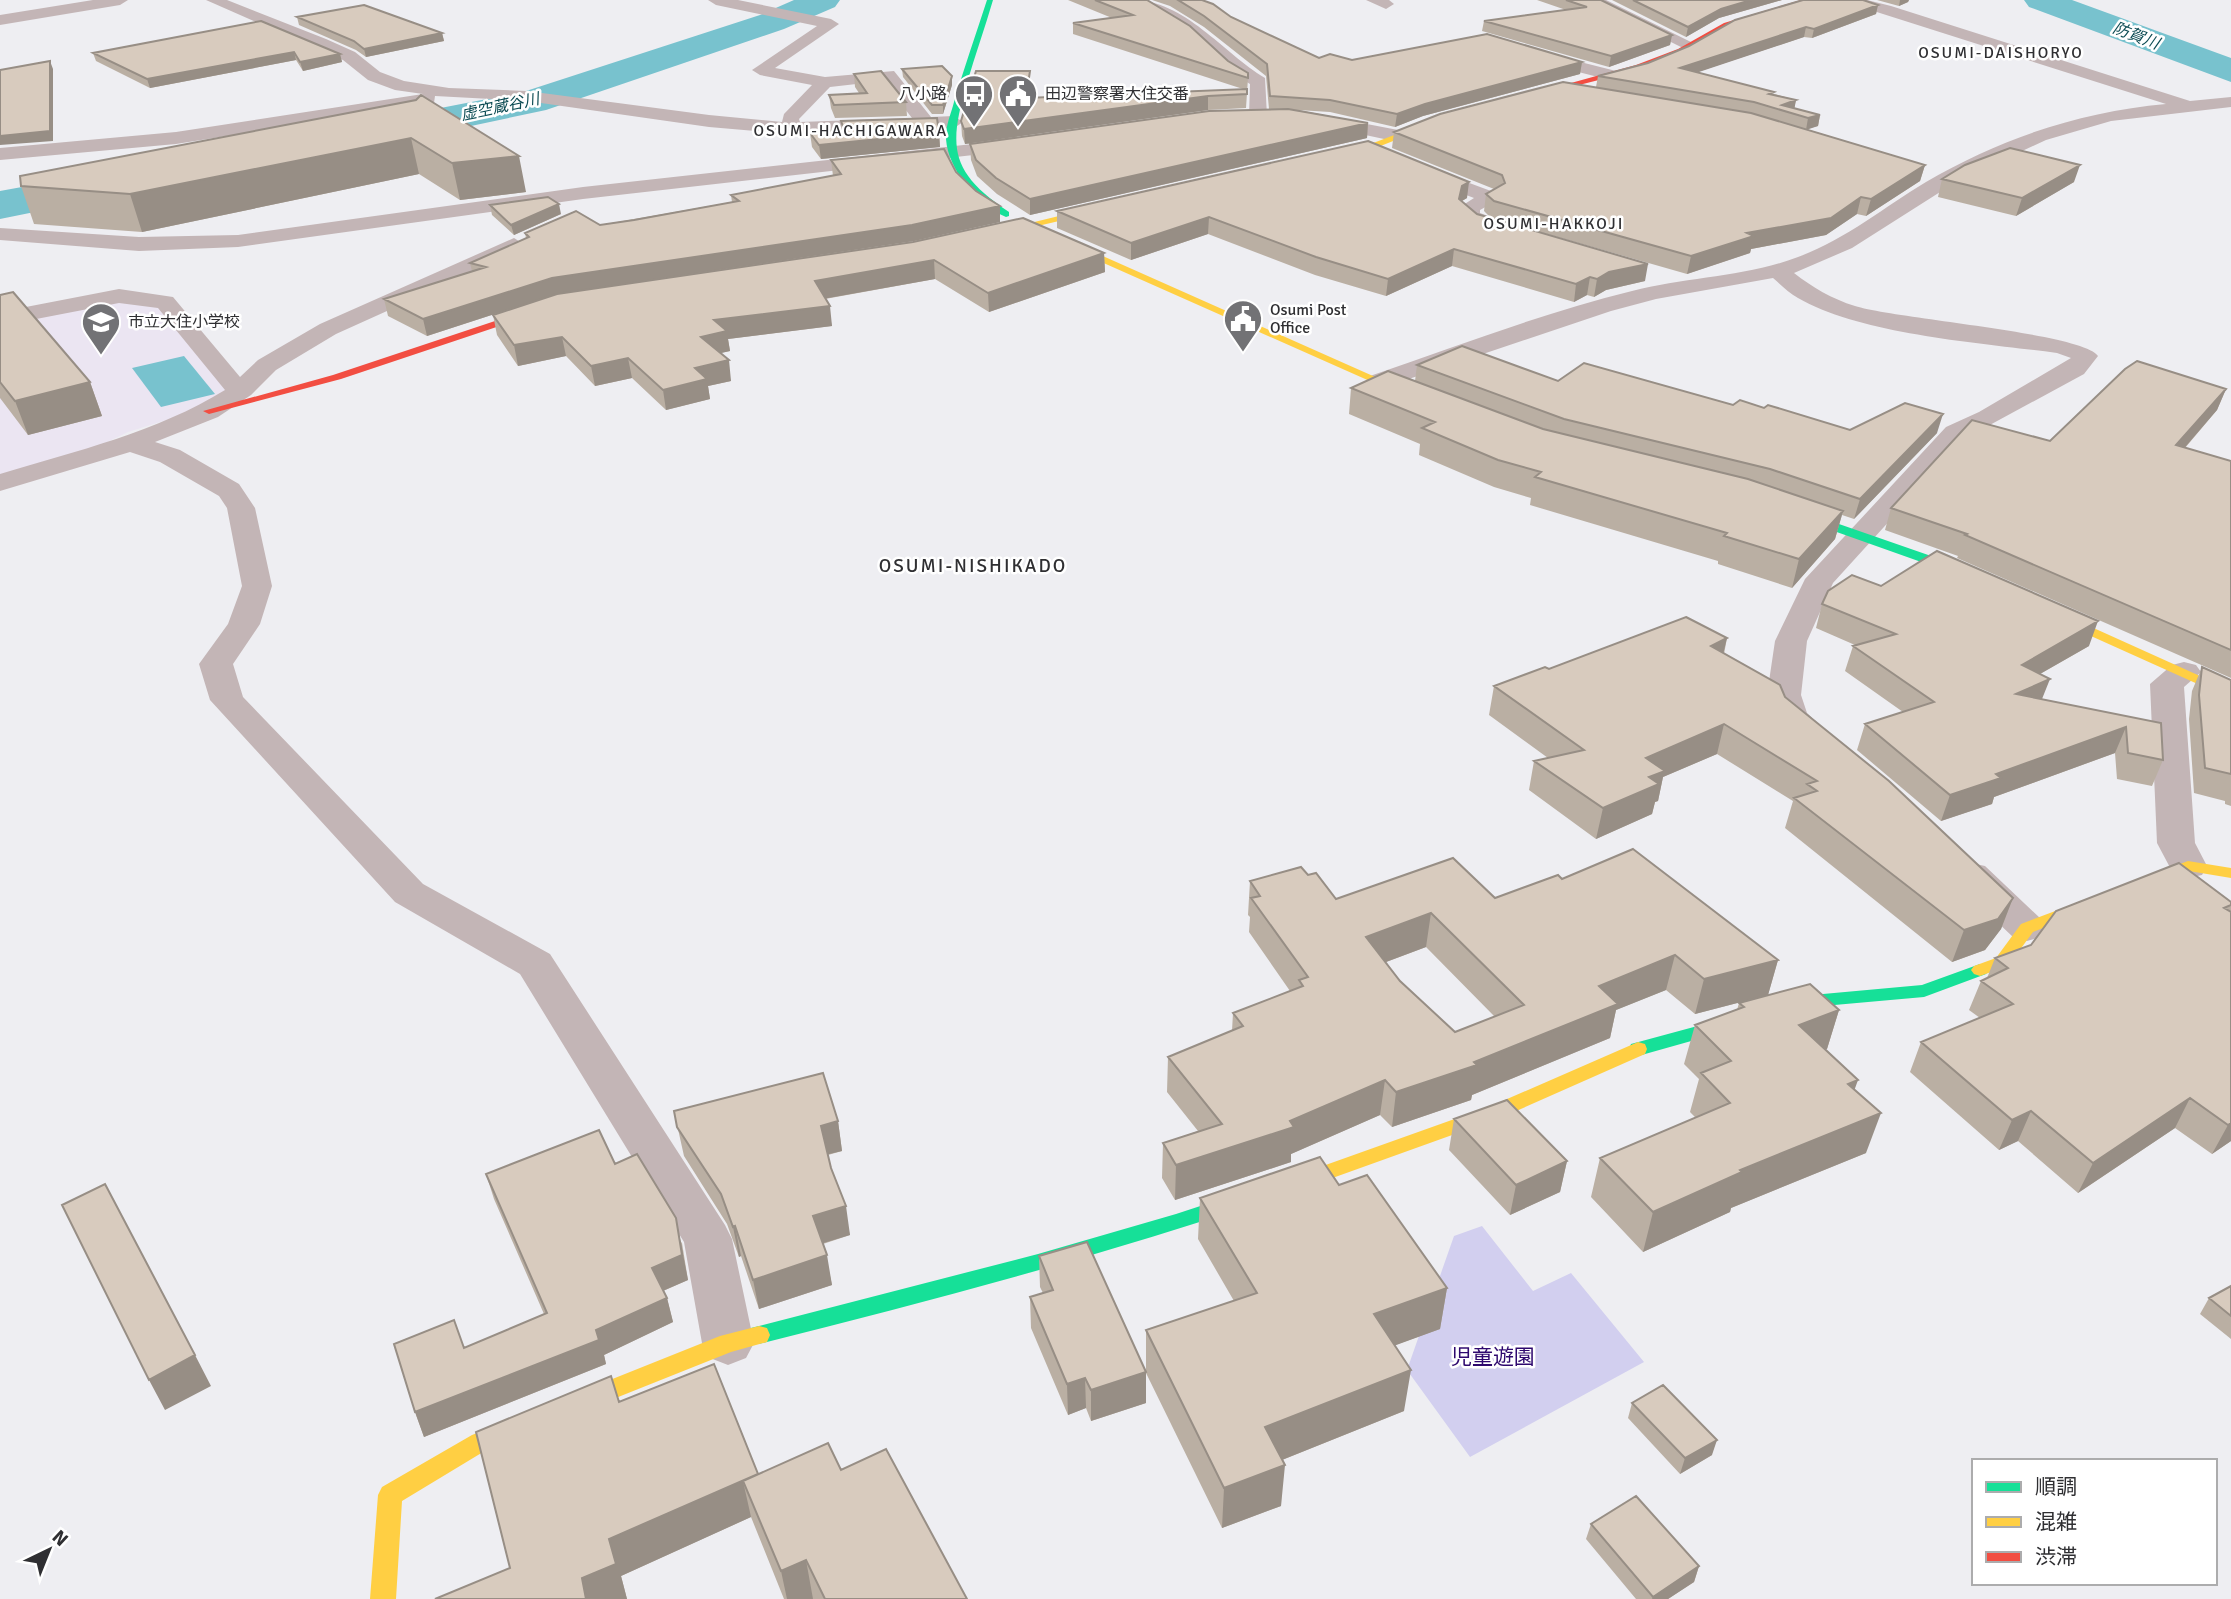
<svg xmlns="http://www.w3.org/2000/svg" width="2231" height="1599" font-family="Signika,'Noto Sans JP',sans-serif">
	<rect width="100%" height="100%" fill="#eeeef2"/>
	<path fill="#ebe5f2" d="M111,301l46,3 74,86 -23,17 -80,25 -33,16 -95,29v-154z"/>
	<path fill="#d2cfef" d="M1482,1226l51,65 38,-18 73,89 -174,95 -63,-87 47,-134z"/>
	<path fill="#78c2ce" d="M184,356l31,38 -54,13 -29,-39z"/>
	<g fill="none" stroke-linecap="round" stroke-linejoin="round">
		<path fill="#78c2ce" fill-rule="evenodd" d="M794,0h46l-5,7 -51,22 -238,81 -198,42 -15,-4 -6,-9 6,-9 15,-4 175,-34 237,-77z
			M2024,0h48l159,58v24l-202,-75z
			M137,166l16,4 6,9 -6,9 -153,31v-28z"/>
		<path fill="#c3b5b6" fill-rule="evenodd" d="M93,0h35l-8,5 -120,20v-10z
			M206,0h21l99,39 29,13 25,20 24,9 45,7 78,3 182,24 73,7 2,-8 28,-29 -52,-10 -8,-5 65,-44 -101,-21 -8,-5h30l93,19 8,5 -64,44 50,9 69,-6 37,46 23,-1 9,6 -9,6 -162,6 -83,-7 -182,-26 -92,-5 -1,7 -6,1 -252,40 -176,16v-12l176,-16 247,-38 -28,-4 -27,-10 -25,-20zM883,81l29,37 -112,4 -1,-3 31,-32z
			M1132,0c53,0 91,53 133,78l2,38 -3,4 -6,1 -9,-5 1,-32 -21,-13 -38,-36z
			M1366,0h23l5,4 -8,5z
			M1586,0h20l89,44 -8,5 -6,-2z
			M1839,0h28l24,6 299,95 41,-4v10l-120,14 -65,19 -87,40 -107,68 -58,25c18,14 38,26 61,33 41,13 228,27 243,50l-14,18 -120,65 -131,144 -26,58 -6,54 6,18 22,21 -5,7 -12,3 -12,-3 -21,-17 -12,-29 8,-54 30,-62 141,-152 33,-15 92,-54 -14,-5c-74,-10 -195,-18 -259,-55 -9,-5 -17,-13 -25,-20l-117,21 -45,12 -223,75h-18l-4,-5 4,-5c87,-30 173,-63 262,-85 55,-14 114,-14 166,-34 47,-17 86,-50 128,-75 75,-44 154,-70 240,-78z
			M1533,50l83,21 3,4 -9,5 -83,-21 -2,-4z
			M1320,115l78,15 9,6 -9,6 -84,-18 -3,-4 3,-4z
			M1019,139l7,2 2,4 -2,4 -443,50 -345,48 -99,4 -139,-11v-12l139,9 99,-2 345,-48z
			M1421,165l78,29 3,4 -22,12v3l38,14 3,5 -3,5c-18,4 -41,-7 -55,-17l-3,-13 14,-9 -60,-23 -3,-4z
			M514,238l11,7 -3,5 -186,84 -60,36 -25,25 -33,22 -63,25 25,8 59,34 16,24 17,78 -12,38 -27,40 10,33 180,187 127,70 175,271 7,14 22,104 -8,15 -18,7 -18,-7 -8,-15 -18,-101 -164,-268 -125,-72 -185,-202 -11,-36 29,-40 14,-38 -15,-78 -8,-12 -59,-34 -30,-10 -130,39v-17c76,-23 157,-42 225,-84l-67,-82 -39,-5 -119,23v-14l119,-23 54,8 67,80 18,-17 62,-36z
			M2184,662l12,3 5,7 -17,15 11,156 12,23 -5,9 -14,3 -14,-3 -17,-32 -7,-159 22,-19z
			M1971,863l14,3 56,53 6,9 -6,9 -14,4 -14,-4 -56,-53 -5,-9 5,-9z"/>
		<path fill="#16e098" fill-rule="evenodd" d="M987,0h6c-8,28 -18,55 -26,83 -19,65 -17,89 42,129v4l-3,1c-28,-12 -58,-47 -60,-78 -1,-12 5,-25 8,-37 10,-34 22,-68 33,-102z
			M1790,507l144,50 46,22 -7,4 -5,-1 -44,-19 -138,-49v-6z
			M1980,964l6,2 3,4 -3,4 -62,23 -112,10 -174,49 -7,-2 -2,-5 2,-5 181,-49 110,-10z
			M1313,1169l7,3 3,5 -3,5c-184,64 -372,115 -561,162l-8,-2 -3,-7 3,-7 8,-2 279,-72 138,-40z"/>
		<path fill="#ffcf43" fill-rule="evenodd" d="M1439,118l7,2 -73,29 -47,8 -4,-2 46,-10z
			M1108,204l3,1v4l-125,29 -5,-3z
			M1054,237h6l367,163 -10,2 -363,-161z
			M2047,607l184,83v9l-189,-85 -2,-3 2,-3z
			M2188,861l43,7v10l-42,-7 -56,21 -100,40 -25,34 -28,10 -6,-2 -3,-4 3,-4 22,-8 25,-34z
			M1638,1042l7,2 2,5 -2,5 -140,62 -192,69 -7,-3 -3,-5 3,-5 185,-66z
			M759,1326l8,2 3,7 -3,7 -36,10 -243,97 -86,52 -6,98h-26l8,-104 4,-8 90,-52 248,-99z"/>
		<path fill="#f24e42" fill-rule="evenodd" d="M1801,0h10l-83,25 -46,26 -40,18 -118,30 -4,-2 116,-32 42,-16 46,-26z
			M543,305l5,3 -1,2 -206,69 -132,35 -6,-3 130,-36z"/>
	</g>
	<path fill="#baafa3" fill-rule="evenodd" d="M1068,0h79l81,61 20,17 -2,30 -38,2 -243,34 -3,-8 -1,-15 69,-50v14l-1,13 214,-9 -170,-55v-11l39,-5z
		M1152,0h50l29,17 88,41 33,2 230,2 -2,12 -157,42 -28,11 -65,-15 -32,-2 70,13 -1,15 -337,77 -33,-21 -20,-18 -6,-16 -1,-16 305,-35h-6l-3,-33 -62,-49 -34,-21z
		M1537,0h64l71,35 -2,10 -61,22 -127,-36 2,-10 82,-11z
		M1612,0h170l-63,18 -33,19z
		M1877,0h32l-1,2 -9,4z
		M1878,5l-2,9 -64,24 -8,-1 -107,35 99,28 -2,8 26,7 -2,11 -12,3 119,36 -5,16 -54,35 -9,-2 -31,21 -75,14 -1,4 -63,21 -196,-56 -7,-7 2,-17 8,-5 -102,-41 2,-16 202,-45 2,-11z
		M297,17l145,16 2,8 -78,16 -10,-7 -57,-25z
		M261,21l79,33 2,8 -39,9 -7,-11 -146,28 -54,-27 -3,-8z
		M902,69l50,7v9l-9,29h-11l-29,-37z
		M854,74l52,28 1,14 -72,2 -4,-10 -2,-13 30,-2 -4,-6z
		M416,100l110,92 -66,8 -41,-26 -277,58 -108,-8 -13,-38z
		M841,121l98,12 1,14 -119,12 -9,-12 -2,-14 32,-3z
		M831,160l125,12 20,19 24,15v16l-86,19 -358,53 -129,42 -39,-20 -4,-17 88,-28 -2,-8 56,-25 -1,-5 75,-8 132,-23 -1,-7 102,-19z
		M1942,179l132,3 -58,34 -78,-19z
		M1467,198l-5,3 15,13 168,67 -39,9 -12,7 -7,-2 -13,7 -122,-36 -66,30 -71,-21 -107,-41 -77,26 -74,-32v-17z
		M490,205l71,9 -47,21 -22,-20z
		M913,242l191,11 1,19 -116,40 -54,-33 -110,20 7,27 -104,13 2,12 -10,2 11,28 -23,5 2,13 -44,11 -34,-32 -37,8 -29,-30 -48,10 -21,-31 -4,-20z
		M0,295l90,87 12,34 -74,19 -28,-37z
		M1417,365l141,16 175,24 31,3 86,22 87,3 -83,86 -12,-4 -7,24 -43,49 -74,-24v-3l-188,-56 1,-7 -37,-11 -75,-32 1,-11 -71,-30 2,-26 64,-7z
		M2226,389l-9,21 -32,38 46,13v217l-274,-120 1,-2 -73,-26 6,-22 159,-67z
		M1881,586l208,60 -49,28 2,25 119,24 2,37 -11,26 -35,-7 -2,-26 -121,44 -2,7 -51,17 -84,-71 8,-26 38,-12 -58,-41 8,-25 2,-1 -39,-17 6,-24z
		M1727,638l-3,16 61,43 228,201 -12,31 -16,21 -33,12 -167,-134 8,-27 -76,-47 -54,23 -5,24 -3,1 -3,12 -56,25 -67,-49 5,-29 14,-3 -59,-43 5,-29 55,-17z
		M2202,667l29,13v126l-6,-2v-3l-31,-8 -5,-74 3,-28z
		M1308,875l28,24 159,-1 67,-19 216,81 -10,35 -73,19 -29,-24 -50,20 -6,28 -138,57 -1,5 -79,27 -12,-12 -89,39v8l-116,38 -13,-22 1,-35 35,-12 -31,-39 1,-35 64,-26 1,-18 57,-22 -41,-59 1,-15 -2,-2 2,-34zM1426,947l69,70 -40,15 -55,-51 -14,-19z
		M2231,902v239l-19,13 -37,-26 -97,65 -60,-52 -19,9 -89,-78 11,-30 59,-24 -11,-8 12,-29 6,-3 8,-20z
		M1739,1003l100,7 -12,39h-2l30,41 11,63 -135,55 -1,4 -87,40 -52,-55 9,-39 96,-40 -6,-6 9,-33 -15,-15 11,-39 42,-15z
		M674,1111l164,10 4,30 -14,4 22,80 -27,9 9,41 -73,24 -18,-53 -2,1 -12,-33 -43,-68z
		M1454,1119l113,42 -7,31 -50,23 -61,-65z
		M615,1164l67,79 6,37 -25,11 4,7 6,24 -69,33 2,9 -182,73 -9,-25 49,-64 80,-34 -50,-115 -8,-25z
		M1339,1185l108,103 -7,41 -45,16 9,66 -122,49 -1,46 -59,22 -76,-155v30l-55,18 -5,-13 -18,7 -37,-87 -1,-31 13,-4 -3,-6 -1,-31 107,115v-41l88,-29 -36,-62 2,-41z
		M2231,1286v53l-31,-25 9,-16z
		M619,1402l139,72 83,-4 126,129h-183l-33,-82 -130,59 6,23h-192l75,-31z
		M1632,1403l80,52 -32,19 -52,-56z
		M1591,1524l108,42 -5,16 -26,17h-32l-50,-60z"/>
	<path fill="#978e85" d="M1751,0h31l-63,18 -33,19 2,-10 33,-18z
		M1900,0h9l-1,2 -9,4z
		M1878,5l-2,9 -64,24 2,-9z
		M1806,27l-2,10 -126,42 2,-11z
		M442,33l2,8 -78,16 -2,-8z
		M1672,35l-2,10 -61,22 2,-11z
		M294,52l2,8 -146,28 -3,-9z
		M340,54l2,8 -39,9 -3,-9z
		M50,61l3,8v72l-53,4v-9z
		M1582,62l-2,12 -157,42 -28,11 2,-13 28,-10z
		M1030,71v14l-3,27 -1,-14z
		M952,76v9l-9,29v-9z
		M1208,96v14l-243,34 -1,-15z
		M1796,100l-2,11 -12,-6z
		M1820,115l-2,11 -12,4 2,-12z
		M1368,123l-1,15 -4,1 -333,76v-16z
		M939,133l1,14 -119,12 -2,-14z
		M411,138l8,36 -277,58 -12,-38z
		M519,156l7,36 -66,8 -8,-37z
		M1925,165l-5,16 -54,35 5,-17z
		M2080,165l-6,17 -58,34 6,-18z
		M1469,182l-2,16 -7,4 -1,-3 3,-13z
		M1861,197l-4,17 -31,21 -75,14 -1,4 -63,21 4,-18 56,-23z
		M559,204l2,10 -47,21 -3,-10z
		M1000,206v16l-86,19 -358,53 -129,42 -4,-17 129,-41z
		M1209,217l-1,17 -77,26v-17z
		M1454,249l-2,17 -66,30 2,-17z
		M1104,253l1,19 -116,40 -1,-19z
		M934,260l1,19 -118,21 -2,-19z
		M1648,264l-3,17 -39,9 -12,7 3,-18 12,-7z
		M1590,277l-3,18 -13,7 2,-18z
		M830,306l2,20 -104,13 2,12 -26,6 -3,-20 13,-17z
		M562,337l4,19 -48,10 -4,-21z
		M628,358l4,20 -37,8 -4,-20z
		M729,360l2,21 -23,5 2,13 -44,11 -3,-20 32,-22z
		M90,382l12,34 -74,19 -13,-34z
		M2226,389l-9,21 -49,57 8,-22z
		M1943,414l-6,19 -83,86 6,-20z
		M1843,511l-8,28 -43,49 7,-29z
		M2098,621l-9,25 -77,44 10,-25z
		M1727,638l-7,29 -9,-21z
		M2050,679l-10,25 -24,-10z
		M1724,724l-7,30 -54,23 -5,24 -3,1 -3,12 -56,25 7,-31 43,-50z
		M2126,727l-11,26 -121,44 -2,7 -51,17 9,-26 46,-21z
		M2013,898l-12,31 -16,21 -33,12 12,-32z
		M1431,913l-5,34 -64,24 4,-34z
		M1675,955l-9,35 -50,20 -6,28 -138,57 -1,5 -79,27 4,-35 78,-30 125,-76z
		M1778,960l-10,35 -73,19 9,-35z
		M1839,1010l-12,39 -41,15 13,-39z
		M1385,1080l-5,35 -89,39v8l-116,38 1,-35 114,-44z
		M1858,1080l-14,39 4,-35z
		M2190,1098l-15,30 -97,65 15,-30z
		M2031,1111l-13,30 -19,9 13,-30z
		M1881,1113l-15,40 -135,55 -1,4 -87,40 10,-40 87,-42z
		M838,1121l4,30 -17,4 -4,-29z
		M2231,1123v18l-19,13 16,-29z
		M1567,1161l-7,31 -50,23 6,-30z
		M846,1206l4,29 -33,10 -4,-29z
		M676,1218l12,62 -30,13 -6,-25z
		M735,1226l6,30 -2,1 -6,-30z
		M827,1255l5,30 -73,24 -6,-29z
		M1447,1288l-7,41 -71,26 5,-41z
		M667,1298l6,24 -69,33 2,9 -182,73 -9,-25z
		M195,1355l16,31 -46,24 -16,-30z
		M1411,1370l-7,41 -142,57 3,-41z
		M1146,1372v31l-55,18v-31z
		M1085,1378l1,30 -18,7 -1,-31z
		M1717,1440l-5,15 -32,19 5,-16z
		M1285,1465l-4,41 -59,22 2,-40z
		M758,1474l-15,7 8,36 -130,59 6,23h-41l-4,-21 27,-39z
		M806,1560l7,39h-26l-6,-28z
		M1699,1566l-5,16 -26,17h-16l1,-2z"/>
	<path fill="#d8cbbe" stroke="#978e85" stroke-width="2" fill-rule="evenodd" d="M1095,0h52l43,26 38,35 20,12v5l-175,-55 60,-8z
		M1178,0h24l11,4 18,13 88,41 11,-4 22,6 135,-26 95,28 -157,42 -28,10 -67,-14 -60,-4 -3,-32 -63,-48z
		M1566,0h35l71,35 -61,21 -127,-35 103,-14z
		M1633,0h118l-30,9 -33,18z
		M1803,0h60l15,5 -64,24 -8,-2 -126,41 94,24 -5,2 27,6 -14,5 38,10 -12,3 -54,-16 -156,-26 50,-13 41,-17 46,-26z
		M364,5l78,28 -78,16 -10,-8 -57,-24z
		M261,21l79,33 -40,8 -6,-10 -147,27 -54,-26z
		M50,61v70l-50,5v-66z
		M942,66l10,10 -9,29h-11l-30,-36z
		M881,71l25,31 -72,3 -5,-10 38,-2 -13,-19z
		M976,71h54l-4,27 221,-9v5l-39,2 -244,33 -3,-8z
		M1563,82l188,31 174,52 -54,34 -10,-2 -30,21 -84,15 7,3 -63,20 -197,-55 -8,-7 19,-11 -3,-8 -108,-43 46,-18z
		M421,95l98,61 -67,7 -41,-25 -281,56 -109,-8 -1,-10 396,-76z
		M1288,109l80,14 -338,76 -34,-21 -20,-18 -6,-16 239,-33z
		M937,118l2,15 -120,12 -9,-12 34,-4 -3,-8z
		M1368,141l101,41 -7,4 -3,13 18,15 171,50 -39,8 -12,7 -7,-2 -14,7 -122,-35 -66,30 -72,-22 -107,-40 -78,26 -74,-32z
		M2010,148l70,17 -58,33 -80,-19 23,-14z
		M944,149l12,23 20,19 24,15 -88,19 -360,53 -129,41 -39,-20 102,-32 -16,-4 59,-26 -4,-4 51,-22 24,14 34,-5 105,-19 -8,-6 110,-21 -10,-14z
		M548,197l11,7 -48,21 -21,-20z
		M1023,218l81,35 -116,40 -54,-33 -119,21 15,25 -116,14 13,11 -26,6 28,23 -34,8 12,11 -44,11 -35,-32 -37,8 -29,-29 -48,8 -21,-30 64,-21 356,-52z
		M13,292l77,90 -75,19 -15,-19v-87z
		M1462,346l96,35 26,-18 149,42 7,-5 24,8 4,-3 82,25 55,-27 38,11 -83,85 -90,-30 -206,-50 -147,-54z
		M2137,361l89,28 -50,56 55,16v189l-266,-115 2,-1 -76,-26 81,-88 78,21 75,-72z
		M1388,371l155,58 205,50 95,32 -44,48 -75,-23 3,-3 -192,-56 6,-5 -43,-12 -76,-32 13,-6 -84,-34z
		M1937,551l161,70 -76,44 28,14 -34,15 145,29 2,37 -35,-7 -2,-26 -130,47 5,4 -51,17 -85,-71 69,-22 -81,-56 43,-12 -74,-30 6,-13 24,-16 29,11z
		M1686,617l41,21 -16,8 69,39 5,12 104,84 124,117 -15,21 -34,11 -170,-132 23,-7 -10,-7 10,-3 -93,-57 -78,34 19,13 -16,6 10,7 -56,24 -69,-47 50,-11 -90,-64 51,-19 4,2z
		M2202,667l29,13v94l-26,-6 -6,-73z
		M1633,849l145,111 -74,19 -29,-24 -76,31 19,18 -144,58 3,3 -81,27 -11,-12 -95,41 4,6 -118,38 -13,-22 59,-19 -54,-67 75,-31 -10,-13 70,-27 -4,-6 9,-3 -57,-79 9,-2 -10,-15 51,-14 7,8 8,-2 20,26 117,-41 42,40 63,-23 4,4zM1431,913l93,92 -69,27 -55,-51 -34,-44z
		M2179,863l52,39v3l-7,3 7,4v211l-3,2 -38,-27 -97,65 -62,-52 -19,9 -91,-78 92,-38 -32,-23 27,-13 -13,-10 36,-13 25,-34z
		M1810,984l29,26 -40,15 59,55 -10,4 33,29 -141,57 2,2 -89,40 -53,-54 130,-55 -29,-30 30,-12 -36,-36 49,-18 -5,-4z
		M823,1073l15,48 -17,5 10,42 15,38 -33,10 14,39 -74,25 -18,-54 -2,1 -12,-33 -44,-67 -3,-16z
		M1507,1100l60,61 -51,24 -62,-66z
		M599,1130l16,34 22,-10 39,64 6,37 -30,13 15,30 -71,32 3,10 -184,72 -21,-68 60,-24 10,28 83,-35 -61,-139z
		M1320,1157l19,28 28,-10 80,113 -73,26 37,56 -146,57 20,38 -61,23 -78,-158 111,-37 -57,-95z
		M105,1184l90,171 -46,25 -87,-175z
		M1087,1242l59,130 -55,18 -6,-12 -18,6 -37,-87 23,-7 -14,-34z
		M2231,1286v30l-22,-18z
		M714,1364l44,110 -149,65 7,25 -34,14 4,21h-151l75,-31 -34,-136 135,-56 8,26z
		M1663,1385l54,55 -32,18 -53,-55z
		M828,1443l13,27 45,-21 81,150h-142l-19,-39 -25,11 -38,-90z
		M1636,1496l63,70 -46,31 -62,-73z"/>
	<defs>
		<g id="bus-pin" transform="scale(2.0125)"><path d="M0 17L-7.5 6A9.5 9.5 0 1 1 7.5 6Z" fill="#727275" stroke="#fff"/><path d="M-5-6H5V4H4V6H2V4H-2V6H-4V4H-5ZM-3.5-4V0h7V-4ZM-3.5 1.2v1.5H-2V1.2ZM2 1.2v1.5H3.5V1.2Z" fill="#fff"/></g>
		<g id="civic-pin" transform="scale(2.0125)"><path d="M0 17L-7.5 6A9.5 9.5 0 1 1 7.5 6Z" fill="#727275" stroke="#fff"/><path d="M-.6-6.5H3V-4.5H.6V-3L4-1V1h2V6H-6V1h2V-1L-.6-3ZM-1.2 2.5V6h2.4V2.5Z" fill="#fff"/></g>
		<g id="school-pin" transform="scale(2.0125)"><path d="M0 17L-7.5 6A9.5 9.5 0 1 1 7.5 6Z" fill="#727275" stroke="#fff"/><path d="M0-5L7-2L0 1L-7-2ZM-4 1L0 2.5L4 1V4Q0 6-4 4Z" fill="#fff"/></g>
	</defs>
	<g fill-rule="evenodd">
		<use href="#bus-pin" x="974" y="94"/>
		<use href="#civic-pin" x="1018" y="94"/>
		<use href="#civic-pin" x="1243" y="319"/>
		<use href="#school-pin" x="101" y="322"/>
	</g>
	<g text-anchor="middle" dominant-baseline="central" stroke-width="5" stroke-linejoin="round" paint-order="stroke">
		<g font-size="16" font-style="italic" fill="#0c4b53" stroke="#fff">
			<text transform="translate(2136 36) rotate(21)">防賀川</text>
			<text transform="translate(500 107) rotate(-12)">虚空蔵谷川</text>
		</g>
		<g font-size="16" letter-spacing="2" fill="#2f2f32" stroke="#fff">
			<text x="2001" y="53">OSUMI-DAISHORYO</text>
			<text x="851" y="131">OSUMI-HACHIGAWARA</text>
			<text x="1554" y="224">OSUMI-HAKKOJI</text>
		</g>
		<g font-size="16" fill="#2f2f32" stroke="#fff" text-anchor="start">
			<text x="947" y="94" text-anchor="end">八小路</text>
			<text x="1045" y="94">田辺警察署大住交番</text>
			<text x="1270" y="310">Osumi Post<tspan x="1270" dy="18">Office</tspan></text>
			<text x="128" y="322">市立大住小学校</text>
		</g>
		<g font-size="19" letter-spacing="2" fill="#2f2f32" stroke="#fff">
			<text x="973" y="566">OSUMI-NISHIKADO</text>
		</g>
		<g font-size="21" fill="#2e086e" stroke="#fff">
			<text x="1493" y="1357">児童遊園</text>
		</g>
	</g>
	<rect x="1972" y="1459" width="245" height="126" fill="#ffffff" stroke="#acacad" stroke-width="2"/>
	<rect x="1986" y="1482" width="35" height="10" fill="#16e098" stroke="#acacad" stroke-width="2"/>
	<text x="2035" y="1494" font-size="21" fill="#2f2f32">順調</text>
	<rect x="1986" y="1517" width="35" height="10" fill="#ffcf43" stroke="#acacad" stroke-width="2"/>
	<text x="2035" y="1529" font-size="21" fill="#2f2f32">混雑</text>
	<rect x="1986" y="1552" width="35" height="10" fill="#f24e42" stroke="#acacad" stroke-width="2"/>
	<text x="2035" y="1564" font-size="21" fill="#2f2f32">渋滞</text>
	<g transform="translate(49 1550) rotate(43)" stroke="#ffffff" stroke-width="5" paint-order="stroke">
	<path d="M0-5L12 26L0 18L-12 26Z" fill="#2f2f32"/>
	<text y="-10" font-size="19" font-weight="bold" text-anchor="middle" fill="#2f2f32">N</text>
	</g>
</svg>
